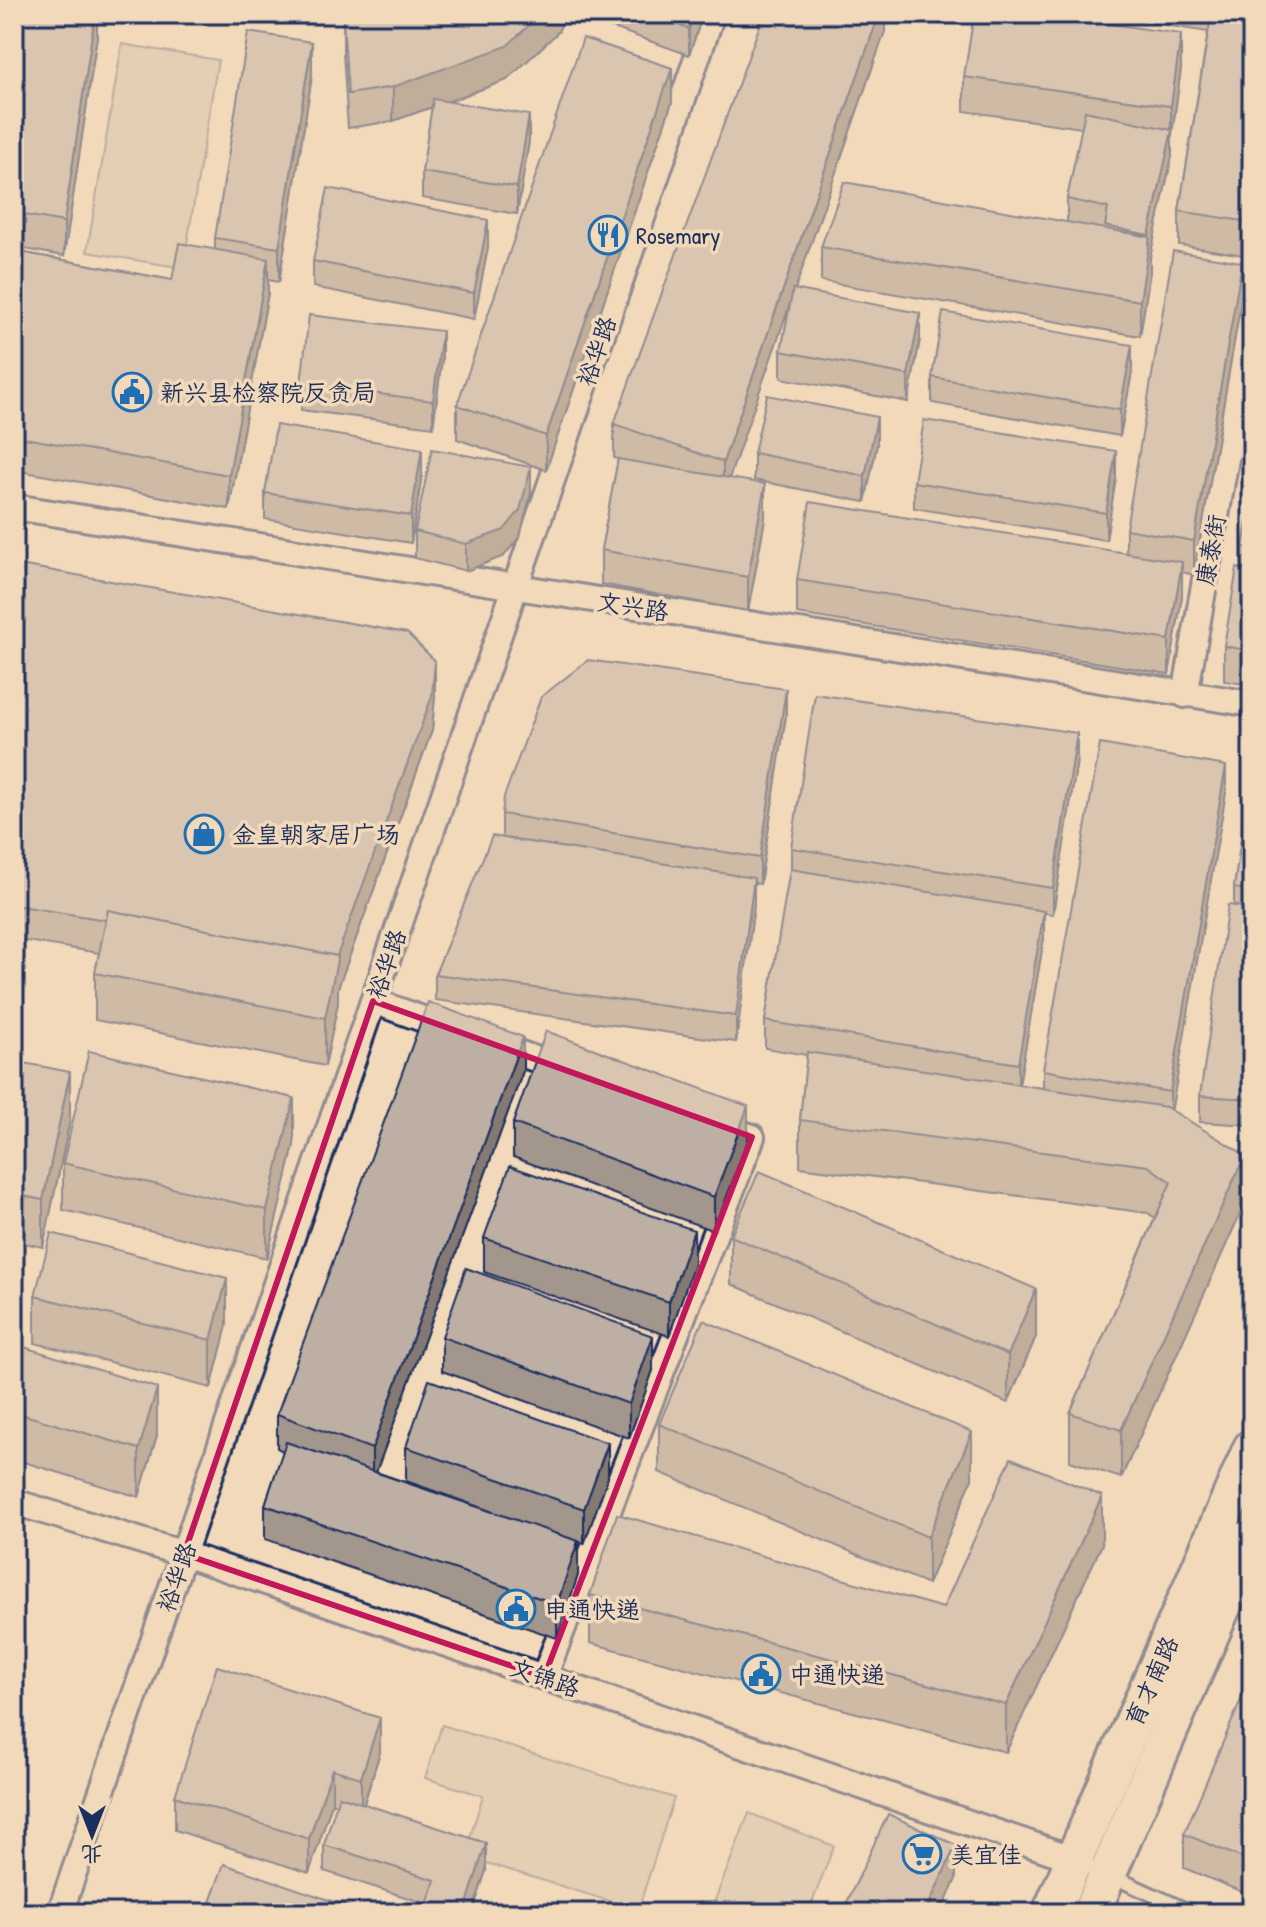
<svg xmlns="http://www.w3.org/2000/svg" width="1266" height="1927" font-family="'Patrick Hand','LXGW WenKai TC',sans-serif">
	<rect width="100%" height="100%" fill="#f2d9ba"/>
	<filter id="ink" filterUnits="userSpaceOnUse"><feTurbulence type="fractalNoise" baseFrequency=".0125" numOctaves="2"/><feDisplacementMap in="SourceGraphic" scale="16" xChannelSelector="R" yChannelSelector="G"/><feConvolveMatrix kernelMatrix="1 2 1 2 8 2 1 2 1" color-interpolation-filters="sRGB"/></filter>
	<g filter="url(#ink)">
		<path fill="#d2c0ad" stroke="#767886" stroke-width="2" d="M122,44l96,16 -35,208 -96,-16z
			M442,1725l232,73 -36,112 -174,-54 19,-60 -58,-18z
			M749,1813l85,33 -26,67h-98z"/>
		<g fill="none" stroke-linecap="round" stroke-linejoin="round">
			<g stroke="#1b2f5e" stroke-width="18">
				<path id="lane" d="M1076,1860l117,53"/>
			</g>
			<g stroke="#1b2f5e" stroke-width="30">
				<path id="street" d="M14,507l1238,197
					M1185,695l67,-386
					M373,1001l77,28
					M492,1044l75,26
					M14,1502l170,52 890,305
					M544,1677l208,-540 -34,-12
					M60,1913l652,-1899"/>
			</g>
			<g stroke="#1b2f5e" stroke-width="42">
				<path id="secondary" d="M1051,1913l201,-465
					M1091,1913l161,-376"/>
			</g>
			<use href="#lane" stroke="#f2d9ba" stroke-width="12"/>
			<use href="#street" stroke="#f2d9ba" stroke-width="24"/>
			<use href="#secondary" stroke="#f2d9ba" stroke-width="36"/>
		</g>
		<path fill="#a3968d" stroke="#1b2f5e" stroke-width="2" d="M97,14v22l-33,220 -50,-9v-193z
			M602,14h101l-14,41 -87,-31z
			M879,14h6v17l-90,258 125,50 -12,63 -127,-24v-27l9,-48 -61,175 36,41 -17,92 -147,-27v-34l17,-91 -4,-1v-34z
			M1096,14h156v229l-2,13 -71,-11v-34l29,-179z
			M343,19l215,13 -51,48 -60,22 82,39 -12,73 -95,-16v-26l10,-65 -39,14 -45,7 -5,-75z
			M1181,68l-9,66v22l-22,101v14l-10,65 -319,-55v-34l246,-25v-23l15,-71 -118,-17v-34z
			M312,76l-33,206 -11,-2v13l-39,216 -215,-39v-219l158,29 43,-31v-11z
			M672,102l-126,368 -89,-31v-34z
			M488,247l-14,72 -161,-32v-26z
			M1242,296l-48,279 -12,-3v24l-13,78 -372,-60v-34l329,-27v-24z
			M442,358l-9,69 -132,-17v-26z
			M1132,372l-12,64 -188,-33v-26z
			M877,444l-12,58 -111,-22v-27z
			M422,475l-11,68 -146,-24v-26z
			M1116,477l-10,63 -192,-32v-26z
			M1252,492v193l-28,-4v-35l19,-77v-22z
			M531,493l-11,43 -16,20 -38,15 -51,-13v-27z
			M14,564l421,132 -3,34 -94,258v15l-13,63 -230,-46v-47l4,-20 -85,-14z
			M786,715l-26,169 -6,-1v22l-18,137 -301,-42v-26l67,-136v-24z
			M1077,760l-24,154 -9,-1v25l-25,147 24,3v-18l183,-278 -55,318 74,93 -124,275 -51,-17v-48l85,-195 -7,-5 -348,-46v-47l7,-65 -42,-7v-27l26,-152v-21z
			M1252,762v363l-52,-3v-26l34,-190v-18z
			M14,1061l56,59 -27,127 -29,-6z
			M523,1071l-147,401 143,49 -113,-40v-34l202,30 -24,67 -6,-3v34l-21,63 -292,-99v-34l18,-54 -6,-3v-34z
			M513,1123l235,17 -34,91 -201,-74z
			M294,1145l-27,113 -204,-48v-47z
			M731,1236l305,100 -28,67 -277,-119z
			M484,1238l210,26 -25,72 -185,-64z
			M35,1296l192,29 -16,63 -176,-45z
			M442,1337l211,33 -24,68 -187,-67z
			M14,1344l143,91 -18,62 -125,-38z
			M659,1424l313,55 -44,105 -269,-112z
			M1102,1544l-96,208 -416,-109v-48l353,13z
			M1252,1698v198l-68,-28v-34z
			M380,1752l-16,52 122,66 -12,38 17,5h-66l2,-9 -103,-33v-26l13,-41 -5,-1 -23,70 -134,-43v-34z"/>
		<path fill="#847a73" stroke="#1b2f5e" stroke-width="2" d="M95,14h2v22l-33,220v-34z
			M541,14h25l-8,18 -51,48 -114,41v-34z
			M694,14h9l-14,41v-26z
			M879,14h6v17l-162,465v-34z
			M1181,34v34l-9,66v22l-22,101v14l-10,65v-35l9,-59v-7l22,-101v-28z
			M312,42v34l-33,206v-34z
			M672,68v34l-126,368v-34z
			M529,115v26l-12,73v-27z
			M1252,208v35l-2,13v-34z
			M488,220v27l-14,72v-26z
			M268,259v34l-39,216v-34z
			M1242,262v34l-48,279v-34z
			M920,313v26l-12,63v-27z
			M442,331v27l-9,69v-26z
			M1132,345v27l-12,64v-26z
			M877,417v27l-12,58v-26z
			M422,449v26l-11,68v-27z
			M1116,451v26l-10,63v-27z
			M531,467v26l-11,43 -16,20 -38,15v-27z
			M765,484v35l-17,92v-34z
			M1182,562v34l-13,78v-34z
			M435,661v35l-3,34 -94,258v15l-13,63v-48l11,-59z
			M786,689v26l-26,169v-26z
			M1077,733v27l-24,154v-26z
			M1226,766v26l-56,327v-27z
			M754,878v27l-18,137v-26z
			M1044,911v27l-26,152v-26z
			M523,1037v34l-151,412v-34z
			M70,1072v48l-27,127v-47z
			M294,1098v47l-27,113v-48z
			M748,1106v34l-34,91v-34z
			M1245,1155v48l-124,275v-48z
			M694,1230v34l-25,72v-34z
			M227,1278v47l-16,63v-48z
			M1036,1289v47l-28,67v-48z
			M653,1336v34l-24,68v-34z
			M157,1388v47l-18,62v-48z
			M972,1432v47l-44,105v-47z
			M608,1443v34l-24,67v-35z
			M1102,1496v48l-96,208v-47z
			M578,1541v34l-21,63v-34z
			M380,1718v34l-19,60v-34z
			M332,1769v34l-23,70v-34z
			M486,1843v27l-14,43h-8z
			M956,1845v34l-15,34h-16z"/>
		<path fill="#bdafa4" stroke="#1b2f5e" stroke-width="2" d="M18,14h77l-31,208 -50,-9v-159z
			M371,14h170l-34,32 -114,41 -45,7 -5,-75z
			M647,14h47l-5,15z
			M764,14h115l-156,448 -109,-38z
			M974,14h67l140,20 -10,72 -207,-29z
			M1210,22l42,7v179l-2,14 -71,-11z
			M248,32l64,10 -33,206 -64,-10z
			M583,38l89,30 -126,368 -89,-31z
			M433,99l96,16 -12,72 -95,-15z
			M1085,111l87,19 -23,105 -44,-9 3,-18 -41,-9z
			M844,182l306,55 -10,64 -319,-54z
			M328,188l160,32 -14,73 -161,-32z
			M179,243l89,16 -39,216 -215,-39v-185l158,29z
			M1173,251l69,11 -48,279 -68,-12z
			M793,289l127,24 -12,62 -127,-24z
			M943,312l189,33 -12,65 -188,-33z
			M309,315l133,16 -9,70 -132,-17z
			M767,395l110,22 -12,59 -111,-23z
			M924,420l192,31 -10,62 -192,-31z
			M276,425l146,24 -11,67 -146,-23z
			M432,449l99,18 -11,43 -16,20 -38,14 -51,-13z
			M618,459l147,25 -17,93 -147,-27z
			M1252,492v56l-9,-1z
			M810,502l372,60 -13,78 -372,-60z
			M14,564l393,69 28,28 -3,35 -95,260 -229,-46 -2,10 -92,-15z
			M1237,568l15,3v80l-28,-5z
			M588,660l198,29 -26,169 -258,-44 2,-17 37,-100z
			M815,694l262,39 -24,155 -262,-40z
			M1100,744l126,22 -56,326 -127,-22z
			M1252,762v129l-18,-3z
			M492,836l262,42 -18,138 -301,-42z
			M790,869l254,42 -26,153 -253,-43z
			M1228,905l24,3v191l-52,-3z
			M108,910l230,46 -13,62 -230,-45z
			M428,1002l95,35 -151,412 -95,-35z
			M546,1031l202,75 -34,91 -201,-74z
			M89,1051l205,47 -27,112 -204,-47z
			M807,1052l359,55 79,48 -124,275 -51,-17 101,-231 -23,-16 -348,-46z
			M14,1061l56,11 -27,128 -29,-6z
			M510,1166l184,64 -25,72 -185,-64z
			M759,1171l277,118 -28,66 -277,-119z
			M51,1233l176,45 -16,62 -176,-44z
			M466,1268l187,68 -24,68 -187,-67z
			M703,1320l269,112 -44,105 -269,-113z
			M14,1344l143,44 -18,61 -125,-37z
			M429,1380l179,63 -24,66 -178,-62z
			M286,1442l292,99 -21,63 -292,-99z
			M1011,1458l91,38 -96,209 -416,-110 27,-81 326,94z
			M217,1666l163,52 -19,60 -29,-9 -23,70 -134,-43z
			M1243,1695l9,3v164l-68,-28z
			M339,1796l147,47 -22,70h-31l-8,-2 10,-31 -111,-35z
			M888,1814l68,31 -31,68h-83z
			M224,1864l143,49h-161z
			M467,1906l24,7h-26z"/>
	</g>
	<path d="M0 0H1266V1927H0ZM373,1001l379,136 -208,540 -360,-123z" fill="#f2d9ba" fill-opacity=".55" fill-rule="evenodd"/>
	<path fill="none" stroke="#c2185b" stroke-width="6" stroke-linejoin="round" d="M373,1001l379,136 -208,540 -360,-123z"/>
	<defs>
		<g id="restaurant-ring" transform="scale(2)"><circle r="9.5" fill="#f2d9ba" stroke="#1f6fb2" stroke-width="1.5"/><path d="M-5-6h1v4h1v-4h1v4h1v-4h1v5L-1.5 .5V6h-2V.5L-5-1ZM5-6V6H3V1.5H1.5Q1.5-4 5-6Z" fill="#1f6fb2"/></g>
		<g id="civic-ring" transform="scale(2)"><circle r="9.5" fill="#f2d9ba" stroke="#1f6fb2" stroke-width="1.5"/><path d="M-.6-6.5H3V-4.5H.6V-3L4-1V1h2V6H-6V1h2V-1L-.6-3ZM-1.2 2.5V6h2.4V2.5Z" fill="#1f6fb2"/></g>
		<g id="shop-ring" transform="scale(2)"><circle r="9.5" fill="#f2d9ba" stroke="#1f6fb2" stroke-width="1.5"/><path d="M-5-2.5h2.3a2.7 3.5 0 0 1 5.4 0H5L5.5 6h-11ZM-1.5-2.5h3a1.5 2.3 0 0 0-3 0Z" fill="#1f6fb2"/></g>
		<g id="supermarket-ring" transform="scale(2)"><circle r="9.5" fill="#f2d9ba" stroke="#1f6fb2" stroke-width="1.5"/><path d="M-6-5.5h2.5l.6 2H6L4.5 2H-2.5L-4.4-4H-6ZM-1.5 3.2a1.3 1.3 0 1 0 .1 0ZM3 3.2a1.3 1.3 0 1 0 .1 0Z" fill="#1f6fb2"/></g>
	</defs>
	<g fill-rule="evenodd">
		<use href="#restaurant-ring" x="608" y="235"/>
		<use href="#civic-ring" x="132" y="392"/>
		<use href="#shop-ring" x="204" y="834"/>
		<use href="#civic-ring" x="516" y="1609"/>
		<use href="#civic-ring" x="761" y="1674"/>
		<use href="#supermarket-ring" x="922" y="1854"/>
	</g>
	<g text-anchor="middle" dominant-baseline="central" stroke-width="7" stroke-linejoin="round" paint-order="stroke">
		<g font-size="24" fill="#1b2f5e" stroke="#f2d9ba" text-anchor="start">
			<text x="636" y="235">Rosemary</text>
			<text x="160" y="392">新兴县检察院反贪局</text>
			<text x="232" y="834">金皇朝家居广场</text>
			<text x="544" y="1609">申通快递</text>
			<text x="789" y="1674">中通快递</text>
			<text x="950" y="1854">美宜佳</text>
		</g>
		<g font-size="24" fill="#1b2f5e" stroke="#f2d9ba">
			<text transform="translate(596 351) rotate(-71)">裕华路</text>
			<text transform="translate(1210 550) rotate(-80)">康泰街</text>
			<text transform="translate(633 606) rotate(9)">文兴路</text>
			<text transform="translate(386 964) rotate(-71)">裕华路</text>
			<text transform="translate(176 1577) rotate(-71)">裕华路</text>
			<text transform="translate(545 1677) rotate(19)">文锦路</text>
			<text transform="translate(1151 1681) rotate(-66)">育才南路</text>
		</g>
	</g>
	<rect width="1266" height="1927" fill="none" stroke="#f2d9ba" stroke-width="48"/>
	<rect x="24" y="24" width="1218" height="1879" fill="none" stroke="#1b2f5e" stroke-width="3" filter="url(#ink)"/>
	<g transform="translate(92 1835) rotate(180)" stroke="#f2d9ba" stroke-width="6" paint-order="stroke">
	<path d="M0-6L14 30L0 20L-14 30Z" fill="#1b2f5e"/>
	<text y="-12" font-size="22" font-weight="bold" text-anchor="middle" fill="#1b2f5e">北</text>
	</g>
</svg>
